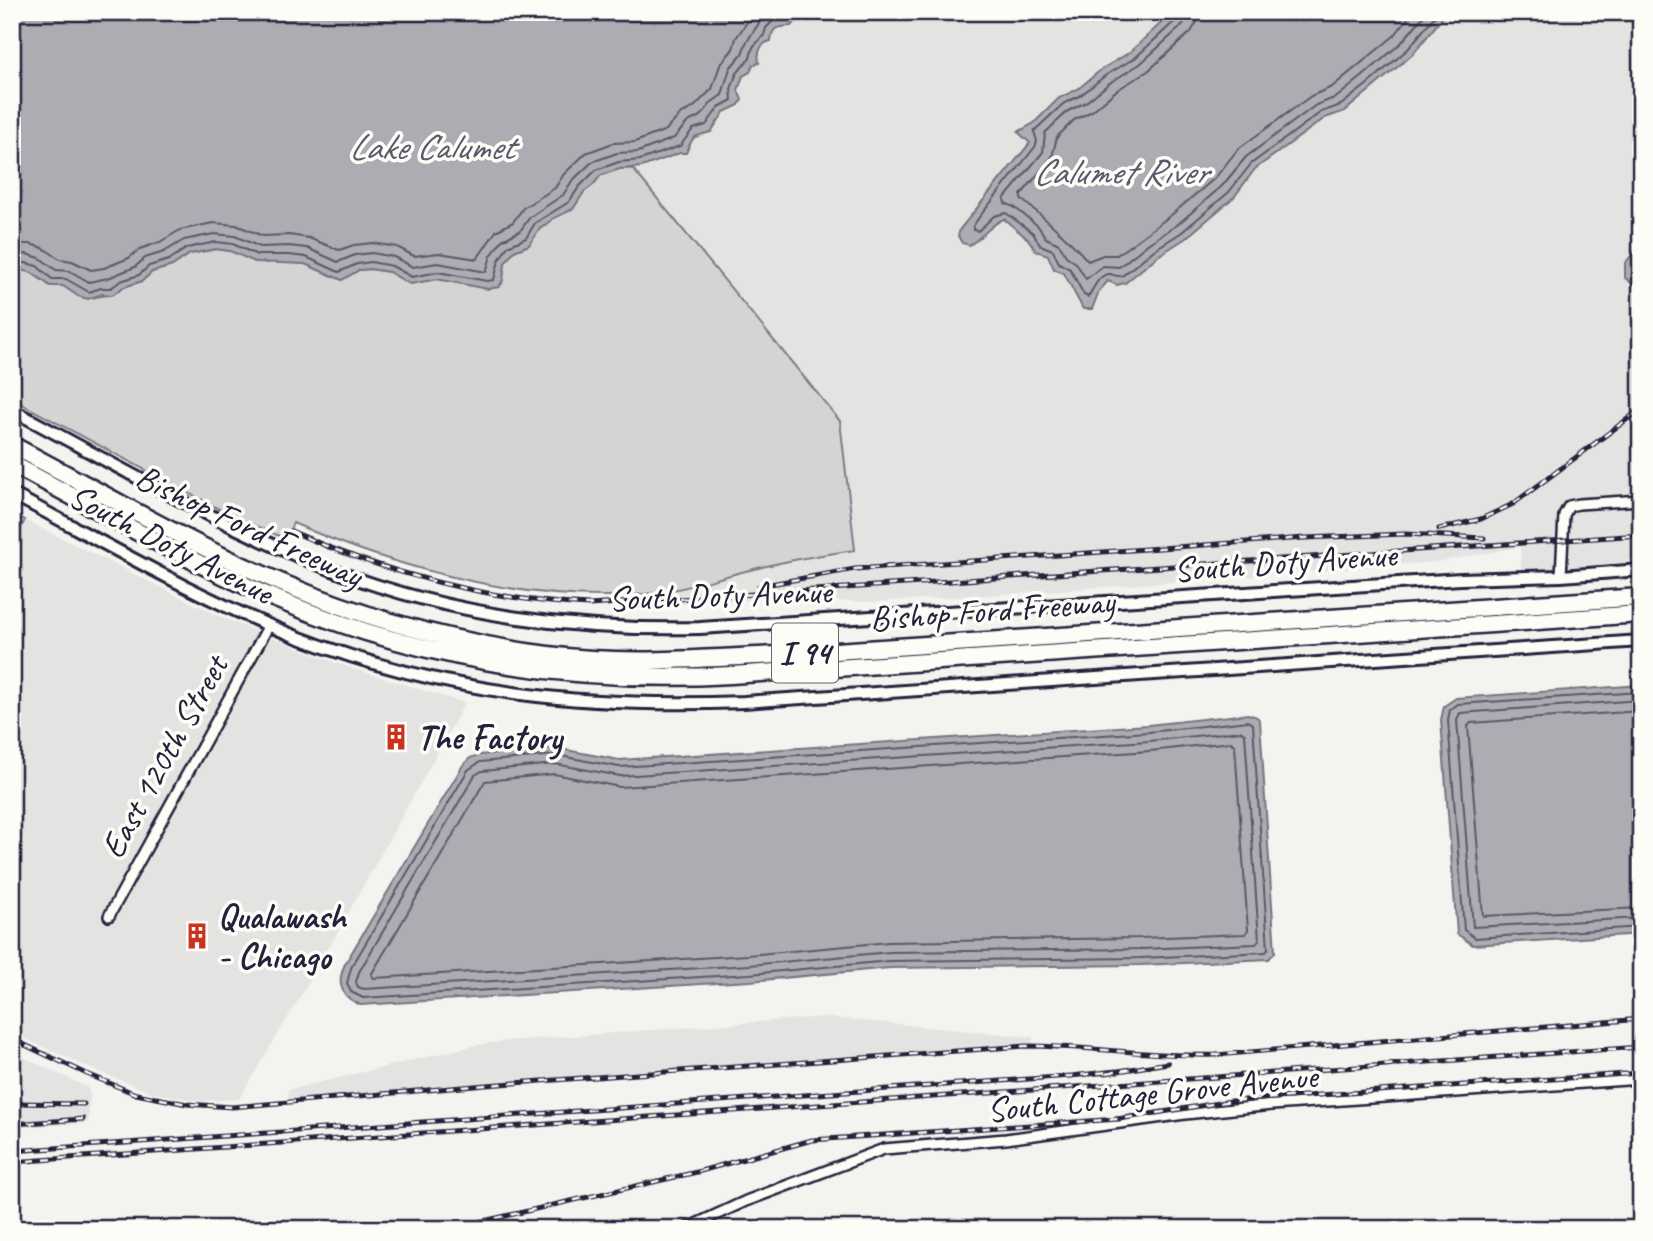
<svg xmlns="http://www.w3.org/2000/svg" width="1653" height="1241" font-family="Caveat,sans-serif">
	<rect width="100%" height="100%" fill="#f4f3ef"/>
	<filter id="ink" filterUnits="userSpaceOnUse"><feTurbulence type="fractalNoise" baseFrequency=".0143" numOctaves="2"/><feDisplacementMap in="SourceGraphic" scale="14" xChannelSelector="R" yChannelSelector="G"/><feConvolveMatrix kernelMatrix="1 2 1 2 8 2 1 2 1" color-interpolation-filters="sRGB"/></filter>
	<g filter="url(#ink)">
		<path fill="#e4e3e2" d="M805,12h368l-43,40 -28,17 -24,20 -19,9 -25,25 -15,9 11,10 -70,87 18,11 19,-19 7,-2 24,20 8,12 12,4 6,14 10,4 19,35 25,-27 50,-25 28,-18 48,-41 21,-28 35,-27 35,-24 20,-7 68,-57 34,-42h194v232l-16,19v15l16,12v275l-120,6 -1,-24 -84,15 -400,30 -159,10 -112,-3 -104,6 -1,-13 133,-32 61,-10 -221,-381 53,-16 5,-12 7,-7 12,-2 14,-20 15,-7 3,-5 -4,-10 5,-13 9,-8 7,-18 15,-22 10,-3z
			M25,520l198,98 118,47 124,38 -144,259 -82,137 -40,2 -45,-8 -55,-21 -87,-39v-488z
			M823,1017l210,20v8l-498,34 -246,21 -1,-10 189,-45 29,-4z
			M12,1052l75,35 3,7 -2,29 -76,5z"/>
		<path fill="#d5d4d5" stroke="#7c7b88" stroke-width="2" d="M620,168l13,1 207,252 15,129c-36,5 -71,11 -105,20 -30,7 -58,17 -88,22 -118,17 -262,-22 -369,-69l-7,16 -58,-25 -216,-115v-128c23,-4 20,6 36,12 5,2 12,1 17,3 6,2 8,8 14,10 10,6 22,-2 33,-1l12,-8 18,-6 10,-9 20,-6 18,-12 26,-5 14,2 36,12 10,-2 29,3 37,16 17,-10 11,-1 19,3 21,12 27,-5 51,10 14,-5 3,-21 9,-12 15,-6 10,-16 15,-11 19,-9 11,-18 9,-6 8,-10z
			M12,513l13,7 -13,25z"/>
		<path fill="#acacb2" stroke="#757582" stroke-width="2" d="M12,12h793v1l-14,13c-13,1 -19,0 -20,15 -11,2 -14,12 -12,22l-6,2 -3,7 -7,4 -5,14 4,10 -3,5 -15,7 -13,20c-18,5 -17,2 -25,21h-6l-38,14 -22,2 -19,6 -8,10 -9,7 -11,17 -19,9 -14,11 -11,16 -15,6 -9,12 -2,17 -4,7 -11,2 -51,-10 -27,5 -21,-12 -19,-3 -11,1 -17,10 -37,-16 -50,-2 -25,-11 -14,-2 -26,5 -18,12 -20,6 -10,9 -18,6 -12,8 -10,-1 -14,5 -10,-3 -15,-10h-13c-13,-10 -20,-18 -38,-15z
			M1173,12h274l-34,42 -68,57 -20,7 -70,51 -21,28 -48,41 -28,18 -33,27 -8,2 -9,-4 -9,10 -7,18h-9l-19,-36 -10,-4 -6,-14 -12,-4 -8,-12 -24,-20c-14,5 -21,19 -35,26l-7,-2 -4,-7 2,-7 70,-86 -12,-11 16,-9 25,-25 19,-9 24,-20 28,-17z
			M1641,244v46l-16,-12v-15z
			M1641,685v249l-168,11 -16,-11 -16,-214 3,-14 12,-8z
			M1248,714l9,3 3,4 15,231 -6,7 -128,6 -251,3 -140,13 -389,24c-20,-7 -25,-22 -16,-41l118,-199 7,-7 9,-3 77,-7 63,12 529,-35z"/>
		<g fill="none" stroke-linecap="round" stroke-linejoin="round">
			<path stroke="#59596b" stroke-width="2" d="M1178,12l-2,8 -41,38 -29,17 -25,20 -18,9 -29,27 3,10 -2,6 -55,69 -7,10v4l5,1 16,-15 12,-3 27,20 7,12 13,5 6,13 11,6 14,26 4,2c5,-7 11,-24 22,-23 4,1 8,3 12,2l32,-26 28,-18 47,-40 22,-28 70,-52 20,-7 28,-22 39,-34 30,-37
				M1187,12l-4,13 -43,39 -29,18 -25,20 -18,9 -23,22 -2,19 -39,47 1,4 9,4 24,19 8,12 13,6 7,12 10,7 10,16 17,-13 16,1 30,-24 28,-18 45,-39 24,-29 70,-52 21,-8 26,-21 38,-33 26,-31
				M1198,12l-1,10 -6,10 -43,39 -31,19 -25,21 -18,9 -17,17 -5,20 -31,38v4c25,20 47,39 67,62l15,-6h14l53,-39 45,-38 23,-29 73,-53 21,-9 62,-51 19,-24
				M12,244h18l13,4 17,11 12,2 19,9 13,-2 25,-10 11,-9 20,-7 20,-12 33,-7 23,2 27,11 26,-1 20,3 30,12 15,-5 19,-2 24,4 17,9 25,-3 38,6 19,-28 17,-9 10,-14 32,-20 9,-14 22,-21 27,-10 22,-1 31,-12 15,-16 13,-7 18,-18 8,-24 13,-16 3,-11 18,-26
				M12,255l14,-1 14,4 16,12 14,1 19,11 19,-4 27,-11 10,-9 19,-6 20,-12 30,-6 21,2 25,11 29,-1 18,2 31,14 17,-7 17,-2 22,4 19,10 25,-4 48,9 5,-16 11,-16 18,-9 10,-14 33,-22 9,-14 20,-19 25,-9 21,-1 36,-14 14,-16 13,-6 11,-14 10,-7 8,-27 12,-14 4,-11 13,-20 11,-11
				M12,263h14l11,3 15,13h14l23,13 12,-4h10l10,-7 18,-6 10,-9 20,-6 18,-12 29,-6 17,2 24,11h32l17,2 33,15 18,-8 14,-2 21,4 20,11 26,-5 49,9 7,-1 5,-20 9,-14 18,-8 9,-15 34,-21 10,-15 17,-17 23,-8 21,-2 40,-14 13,-17 13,-4 13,-18 13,-7 -1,-11 6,-16 13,-15 3,-11 11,-12 2,-7 8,-8 12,-1 8,-7
				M1641,692l-183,12 -8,6 -2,10 16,210 11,8 166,-11
				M1641,700l-181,13 -3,7 16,207 168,-9
				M1641,711l-170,12 -3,3 15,190 158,-8
				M1248,721l5,3 15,225 -2,3 -125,6 -251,3 -141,13 -386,24 -12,-6 -4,-9 4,-15 117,-198 12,-8 75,-7 64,12 530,-35z
				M1241,731l4,3 14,206 -3,4 -115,5 -251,3 -141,13 -385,24 -6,-2 -2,-5 3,-10 116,-197 7,-4 73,-7 65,12 529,-35z
				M1231,742l4,4 13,184 -3,4 -105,4 -251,4 -141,13 -374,23 -3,-3 114,-194 69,-7 66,13 530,-36z"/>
			<g stroke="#22223b" stroke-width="14">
				<path id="minor" d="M1561,576l3,-61 5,-9 10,-2 62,-4
					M109,916l160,-291
					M685,1229l61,-28 138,-52 122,-10 179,-25 87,-9 369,-26"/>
			</g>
			<g stroke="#22223b" stroke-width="16">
				<path id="tertiary" d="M12,410c104,55 214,120 323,161 120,45 238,60 365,57l761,-49 100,-3 80,-6
					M12,494c93,49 186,104 285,143 150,58 288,71 447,65l897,-61"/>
			</g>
			<g stroke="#22223b" stroke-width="21">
				<path id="motorway" d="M12,445c89,47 177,99 270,138 85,36 174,60 266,72 75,10 152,4 228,0l865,-58
					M12,464c87,46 173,97 264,135 145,61 299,85 455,76l910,-61"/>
			</g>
			<use href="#minor" stroke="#fdfcf7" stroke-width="9"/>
			<use href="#tertiary" stroke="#fdfcf7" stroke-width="10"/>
			<use href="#motorway" stroke="#fdfcf7" stroke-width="16"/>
			<g stroke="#22223b" stroke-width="5">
				<path id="rail" d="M1439,529l42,-10 32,-15 128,-95
					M291,531c93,42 196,69 298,74l1052,-70
					M759,586l96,-17 450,-31 100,-4 79,4
					M12,1039l75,35 49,20 51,10 45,3 254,-22 540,-39c64,0 126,11 190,9l425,-36
					M1106,1073l62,-10
					M12,1103l72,1
					M12,1124l71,-5
					M12,1151l1059,-75 45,-5
					M12,1162l1629,-115
					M449,1229l248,-57 115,-32 307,-21 112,-18 410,-28"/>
			</g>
			<use href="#rail" stroke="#fdfcf7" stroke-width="2.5" stroke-dasharray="8" stroke-linecap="butt"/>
		</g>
	</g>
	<defs>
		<g id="building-bare" transform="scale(2.1)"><path d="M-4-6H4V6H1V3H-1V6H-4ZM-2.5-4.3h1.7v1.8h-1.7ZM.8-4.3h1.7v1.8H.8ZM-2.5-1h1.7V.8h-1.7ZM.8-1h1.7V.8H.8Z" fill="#c8321e" stroke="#fdfcf7" stroke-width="2.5" paint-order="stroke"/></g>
	</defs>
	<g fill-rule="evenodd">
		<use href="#building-bare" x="396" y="737"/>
		<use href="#building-bare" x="197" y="936"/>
	</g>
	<g text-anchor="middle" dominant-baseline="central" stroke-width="7" stroke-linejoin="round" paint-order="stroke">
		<rect fill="#fdfcf7" stroke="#646373" stroke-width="2" x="772" y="623.5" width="66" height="59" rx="5"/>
		<g font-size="33" font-weight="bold" fill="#22223b">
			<text x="805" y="653">I 94</text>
		</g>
		<g font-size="35" fill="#22223b" stroke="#fdfcf7">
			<text transform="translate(249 526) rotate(25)">Bishop Ford Freeway</text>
			<text transform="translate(171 544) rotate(27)">South Doty Avenue</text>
			<text transform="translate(1285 562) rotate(-4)">South Doty Avenue</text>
			<text transform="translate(720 595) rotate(-2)">South Doty Avenue</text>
			<text transform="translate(992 610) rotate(-4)">Bishop Ford Freeway</text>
			<text transform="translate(164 757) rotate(-61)">East 120th Street</text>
			<text transform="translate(1152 1093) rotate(-6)">South Cottage Grove Avenue</text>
		</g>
		<g font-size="35" font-weight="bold" fill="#22223b" stroke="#fdfcf7" text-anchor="start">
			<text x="417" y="737">The Factory</text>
			<text x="218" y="916">Qualawash<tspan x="218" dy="40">- Chicago</tspan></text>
		</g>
		<g font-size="37" font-style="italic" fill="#59596b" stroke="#fdfcf7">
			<text x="431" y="146">Lake Calumet</text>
			<text x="1120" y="171">Calumet River</text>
		</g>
	</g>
	<rect width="1653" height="1241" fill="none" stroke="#fdfcf7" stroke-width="42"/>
	<rect x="21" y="21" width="1611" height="1199" fill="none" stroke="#22223b" stroke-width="2.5" filter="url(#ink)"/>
</svg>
